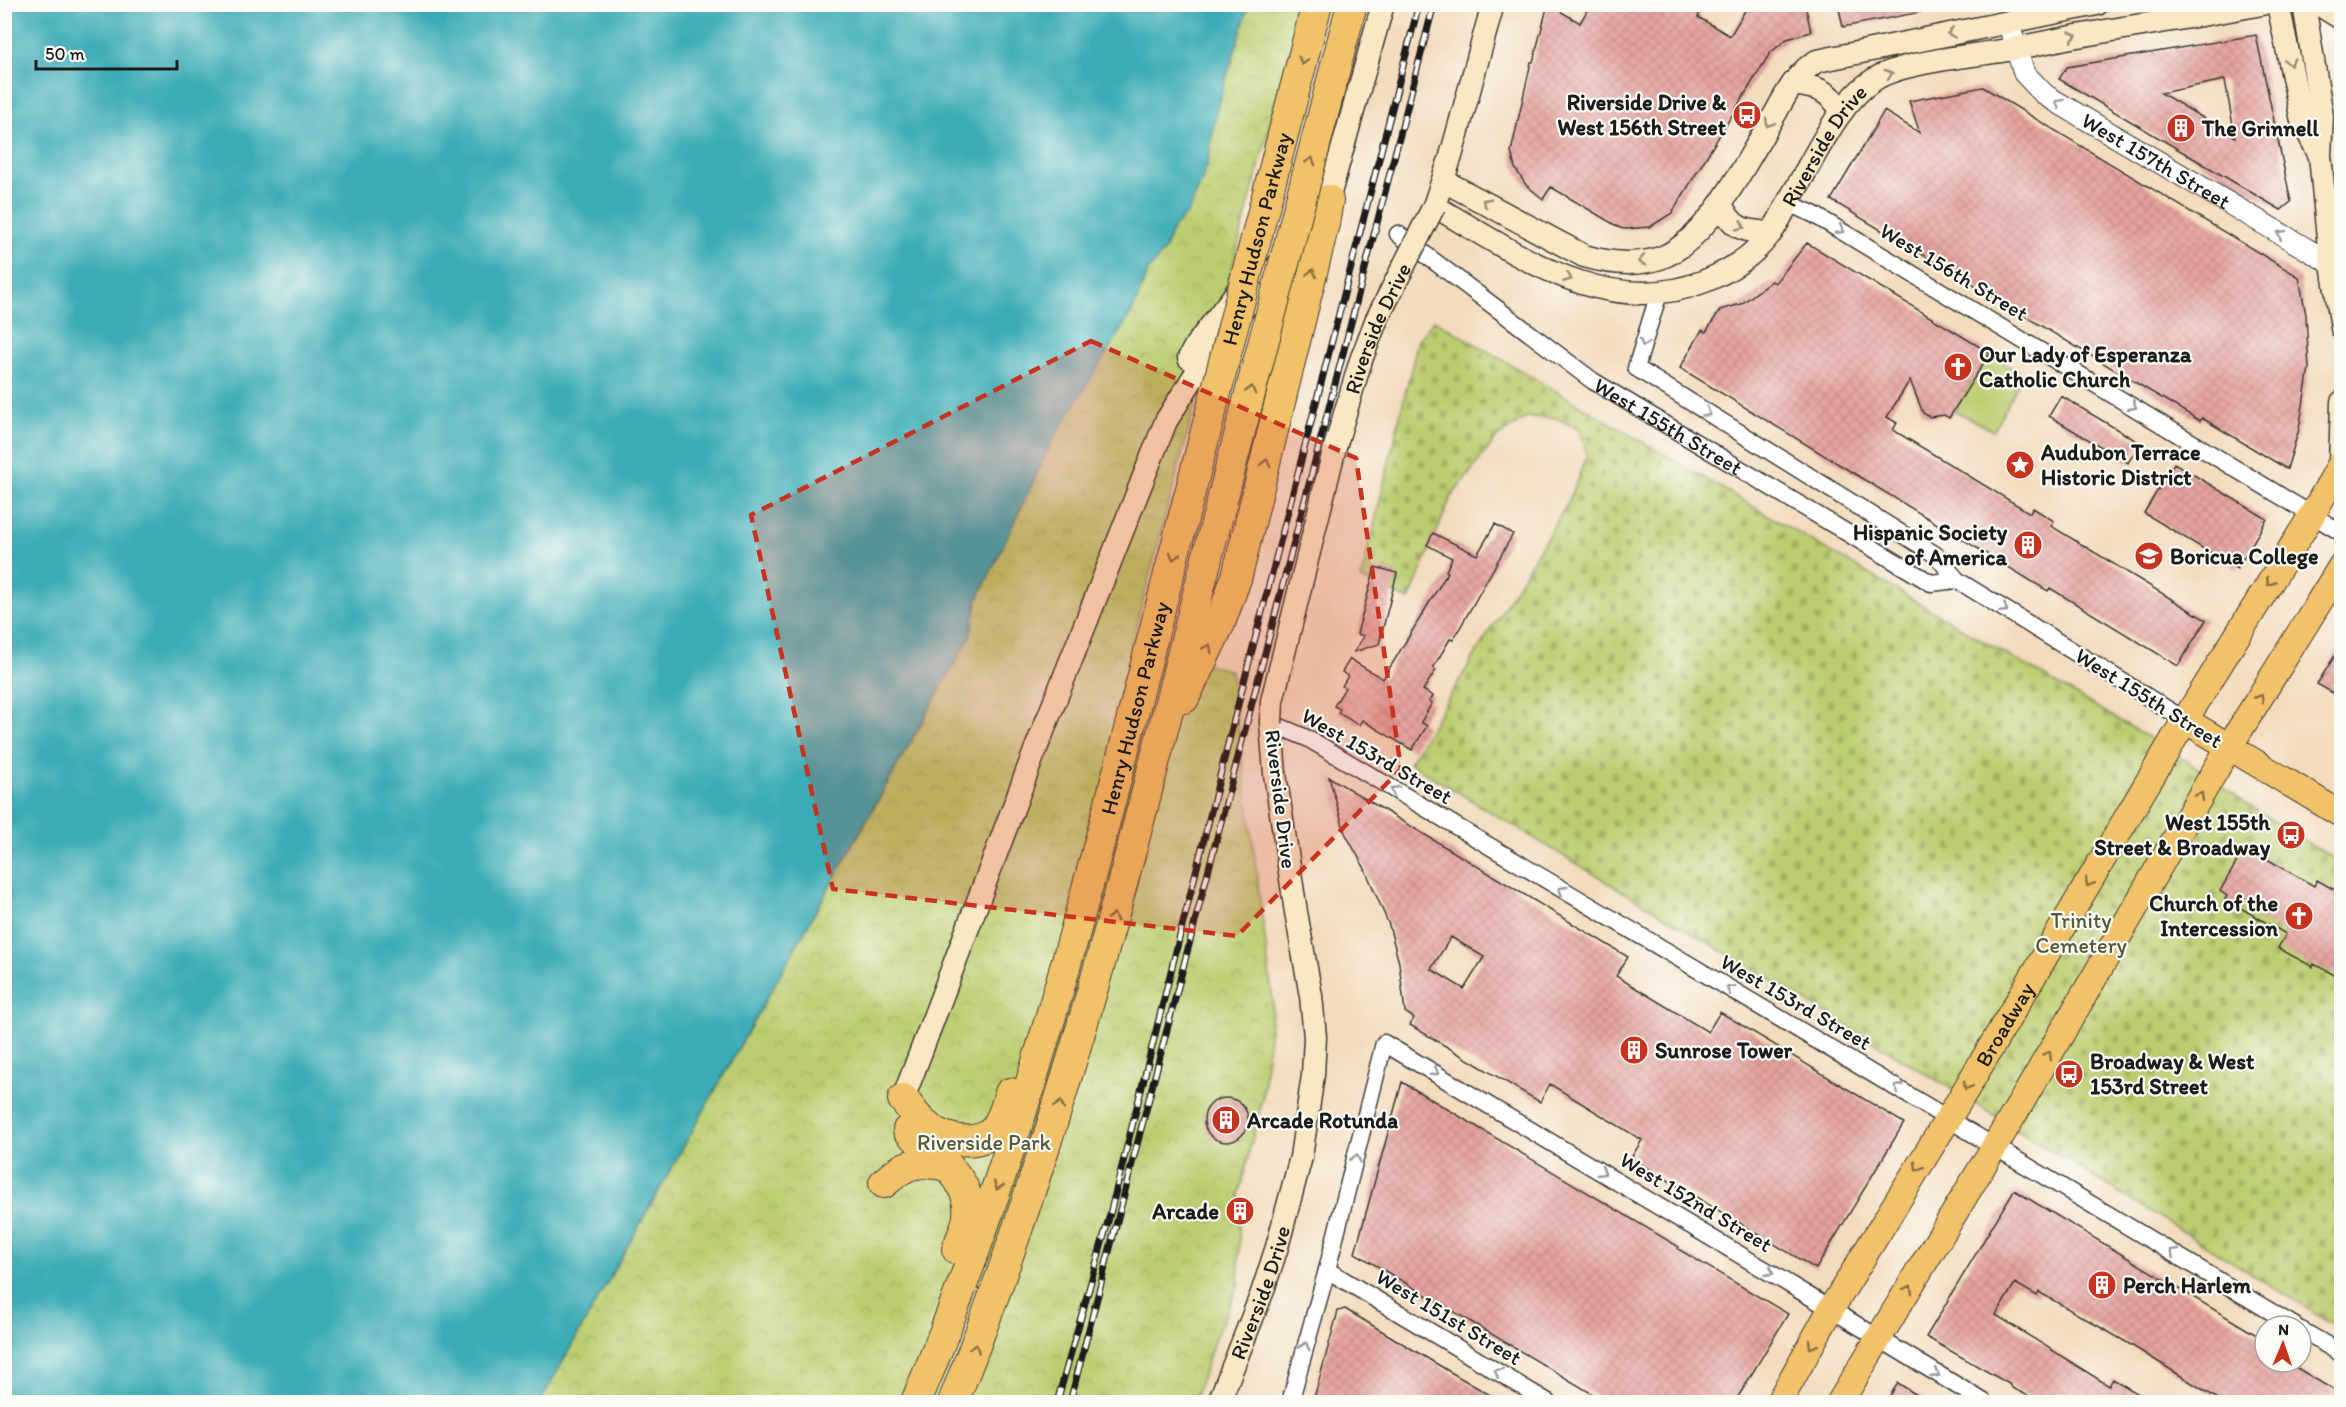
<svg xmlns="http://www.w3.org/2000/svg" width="2346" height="1407" font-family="Itim,sans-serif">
	<defs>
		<pattern id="cemetery-stones" width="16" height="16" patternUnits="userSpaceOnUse" patternTransform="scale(1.5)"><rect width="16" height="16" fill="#bbcd70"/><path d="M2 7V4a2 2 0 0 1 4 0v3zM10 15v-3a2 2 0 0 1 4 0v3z" fill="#a0af60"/></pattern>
		<pattern id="park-crowns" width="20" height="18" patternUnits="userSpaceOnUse" patternTransform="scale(1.5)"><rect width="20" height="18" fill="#bbcd70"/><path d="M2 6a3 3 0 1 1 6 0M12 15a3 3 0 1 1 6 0" fill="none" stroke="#a0af60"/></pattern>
		<pattern id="building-cross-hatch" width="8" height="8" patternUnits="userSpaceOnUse" patternTransform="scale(1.5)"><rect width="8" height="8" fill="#e5a29d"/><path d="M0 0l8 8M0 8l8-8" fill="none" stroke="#c48b87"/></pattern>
	</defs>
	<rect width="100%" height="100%" fill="#fdfcf7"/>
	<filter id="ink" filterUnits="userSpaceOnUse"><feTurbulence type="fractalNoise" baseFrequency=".0167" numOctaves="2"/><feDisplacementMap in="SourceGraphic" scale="12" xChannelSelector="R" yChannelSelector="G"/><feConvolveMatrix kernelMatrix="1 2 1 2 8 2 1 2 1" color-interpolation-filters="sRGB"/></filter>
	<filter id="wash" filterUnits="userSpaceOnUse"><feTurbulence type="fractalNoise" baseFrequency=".008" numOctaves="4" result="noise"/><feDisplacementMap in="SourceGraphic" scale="24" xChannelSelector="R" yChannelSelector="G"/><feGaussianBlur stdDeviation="1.35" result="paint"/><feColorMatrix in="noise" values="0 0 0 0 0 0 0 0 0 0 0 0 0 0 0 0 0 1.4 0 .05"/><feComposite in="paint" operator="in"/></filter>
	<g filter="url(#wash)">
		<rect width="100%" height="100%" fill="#f3dbbd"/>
		<path fill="#bbcd70" stroke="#6c7446" stroke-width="1.5" d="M1990,354l33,21 -30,56 -39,-21z"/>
		<path fill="url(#cemetery-stones)" stroke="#6c7446" stroke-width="1.5" d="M1434,320l707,413 57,35 51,38 92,57v466l-409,-252 -523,-314 160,-262 18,-46 -7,-25 -24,-12 -29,-1 -29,19 -47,61 -42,103 -48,-21 57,-239z"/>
		<path fill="url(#park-crowns)" stroke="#6c7446" stroke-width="1.5" d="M1249,5h53l-170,637 99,29 42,331 -11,97 -23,95v90l-25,57 -20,61h-654l430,-765 8,-38 74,-157 80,-132 16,-39 16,-20 9,-23 16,-17 11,-26 7,-19 10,-58z"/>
		<path fill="#3aabb5" stroke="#2b6468" stroke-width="1.5" d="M5,4l1244,1 -32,103 -10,58 -7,19 -11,26 -16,17 -9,23 -16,20 -15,39 -81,132 -74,157 -8,37 -430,766h-535z"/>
		<g id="blocks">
			<path fill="url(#building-cross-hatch)" fill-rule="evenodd" d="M1548,4l32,19 11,-19h114l-7,13 32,19 19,-32h56l6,28 -24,7 -17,14 -98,160 -22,14 -25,2 -5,-1 -69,-41 -8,12 -17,-14 -11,-17 -4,-16 20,-90h2z
				M1838,4h82l1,8 -78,15z
				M2256,35l35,167 -10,8 -222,-131 8,-12zM2225,80l10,57 -74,-44z
				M1983,87l316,190 7,38 3,53 -10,61 -12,40 -85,-51 -2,3 -369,-221 53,-89 36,22 -11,-32z
				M1807,243l183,110 -41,65 -5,-3 -14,2 -7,-4 -13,-33 -23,37 10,6 -4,7 137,83 3,-5 21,13 -3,5 155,94 -28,46 -128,-78 -2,3 -368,-223 22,-38 4,2 14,-22 21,-6 31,-23 3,2z
				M2061,396l79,47 -12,20 -79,-47z
				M2174,463l93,56 -30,50 -93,-56z
				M1495,524l18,10 -60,106 -3,-1 -17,29 3,2 -13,20 10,6 -4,5 3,2 -11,19 6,4 -15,24 -50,-30 -3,5 -21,-12 2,-4 -6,-3 11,-18 -3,-2 6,-10 -6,-4 8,-13 33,20 65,-107 -2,-1 6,-13 -25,-13 6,-12 44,22z
				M1375,567l22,6 -18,71 -25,8 10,-16 -7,-2z
				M2342,644v54l-25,-14z
				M1329,777l299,180 -12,19 92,56 12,-20 184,111 -88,146 -185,-111 11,-18 -92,-56 -10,18 -130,-77 4,-7 -9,-6 -6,-49 -10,-38 -25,-58 -19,-34zM1451,937l33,20 -20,32 -33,-20z
				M2243,851l9,4 1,-4 61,35 3,-6 25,14v85l-28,-15 -1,3 -35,-19 8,-14 -61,-35 2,-3 -7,-5z
				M1402,1082l277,165 -1,2 110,65 -53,88h-42l-13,-7 -4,7h-70l-251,-149z
				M1204 1120a22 22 0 1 1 44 0a22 22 0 1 1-44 0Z
				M2014,1190l251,150v22h22l55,33v7h-119l-97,-60 -87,-50 -2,4 -22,-13 -19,32 113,71 4,-7 39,23h-111l-29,-14 -1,-3 -85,-48z
				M1345,1309l107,64 50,29h-189l25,-91z
				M1898,1383l14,9 18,10h-44z"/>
		</g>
	</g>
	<g filter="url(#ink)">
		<use href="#blocks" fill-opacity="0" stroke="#3c3934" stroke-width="1.5"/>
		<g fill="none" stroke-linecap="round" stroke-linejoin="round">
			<g stroke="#3c3934" stroke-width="19">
				<g id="minor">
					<path d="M1788,203l25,11 529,319"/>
					<path id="s1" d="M1398,234l195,147 338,202 26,-3"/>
					<path d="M1659,293l-23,75 300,187 21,25 228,140"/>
					<path d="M1271,723l38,16c329,196 658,389 986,587"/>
					<path d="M1327,1270l221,132"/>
					<path d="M2301,1330l41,24"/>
					<path d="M1290,1402l37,-132 57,-227 425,253 175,106"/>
				</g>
			</g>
			<g stroke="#3c3934" stroke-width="23">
				<g id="tertiary">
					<path id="s2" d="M2008,22l16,51 21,22 287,169"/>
				</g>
			</g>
			<g stroke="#3c3934" stroke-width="25">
				<g id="secondary">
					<path id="s3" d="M1493,4l-42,152 -17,50c82,47 172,115 271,75 25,-10 49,-26 65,-47 10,-13 16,-29 24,-42 21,-35 45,-91 81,-113 23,-15 84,-22 112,-26 28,-3 57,-11 85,-16 63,-11 127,-21 190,-33"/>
					<path d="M2278,4l24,117 17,33"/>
					<path d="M2304,4l18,112 -2,39 8,84 14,89"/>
					<path d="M2318,4l24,15"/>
					<path d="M1793,84c24,3 35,6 49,27"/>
					<path d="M1444,181l140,75c24,7 52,10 76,2 49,-17 89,-102 115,-144 11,-20 22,-42 42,-53l280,-57"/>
					<path d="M1721,204c12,26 23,27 50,29"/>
					<path d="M1319,213l9,-13 55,-196"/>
					<path d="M1189,358l7,-13 44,-57"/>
					<path d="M2340,464l2,-62"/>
					<path d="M903,1099l130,-343 133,-335 42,-67 74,-94"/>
					<path id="s4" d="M1219,1402l43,-109 15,-46 24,-90 12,-82 2,-38 -4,-41 -15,-84 -21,-138 -4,-51"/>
				</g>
			</g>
			<g stroke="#3c3934" stroke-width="28">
				<g id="primary">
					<path d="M2185,720l157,95"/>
					<path id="s5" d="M1779,1402l52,-93 128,-208 226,-381 127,-205 30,-53"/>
					<path d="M1840,1402l179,-296 210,-359 113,-182"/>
				</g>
			</g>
			<g stroke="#3c3934" stroke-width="32">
				<g id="motorway">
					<path d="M1184,698l36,-75 17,-47 87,-352 4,-24"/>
					<path d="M903,1099c7,8 13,18 21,25 17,16 51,24 69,7 10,-10 13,-26 17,-38"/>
					<path d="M908,1130c24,25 65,46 60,87 -2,11 -7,22 -11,32"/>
					<path d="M884,1183c22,-21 35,-23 64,-17"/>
					<path id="s6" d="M916,1402c122,-290 193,-598 272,-902"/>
					<path d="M953,1402c117,-289 189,-593 267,-894"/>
				</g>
			</g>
			<use href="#minor" stroke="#fff" stroke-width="16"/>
			<use href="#tertiary" stroke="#fff" stroke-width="21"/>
			<use href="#secondary" stroke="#fae7c3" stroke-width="22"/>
			<use href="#primary" stroke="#f2c26a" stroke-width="26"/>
			<use href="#motorway" stroke="#f2c26a" stroke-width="30"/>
			<g stroke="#1c1c1c" stroke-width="7">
				<path id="rail" d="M1057,1402l52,-184 123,-490 187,-724
					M1070,1402l364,-1398"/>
			</g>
			<use href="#rail" stroke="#fdfcf7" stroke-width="4.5" stroke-dasharray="14" stroke-linecap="butt"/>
			<g stroke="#3c3934" stroke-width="25" stroke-linecap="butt">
				<g id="secondary-bridge">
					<path id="s7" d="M1271,723l1,-22 63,-254 26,-87 15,-39 58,-115"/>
				</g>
			</g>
			<g stroke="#3c3934" stroke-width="32" stroke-linecap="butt">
				<g id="motorway-bridge">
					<path id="s8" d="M1188,500l129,-496"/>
					<path d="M1220,508l132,-504"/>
				</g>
			</g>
			<use href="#secondary-bridge" stroke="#fae7c3" stroke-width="22"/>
			<use href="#motorway-bridge" stroke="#f2c26a" stroke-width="30"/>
		</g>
		<defs><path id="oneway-chevron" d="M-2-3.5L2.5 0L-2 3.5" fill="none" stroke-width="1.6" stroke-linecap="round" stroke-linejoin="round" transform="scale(1.5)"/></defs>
		<g stroke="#968c78">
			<use href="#oneway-chevron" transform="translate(1951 33) rotate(168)"/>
			<use href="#oneway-chevron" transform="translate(2073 36) rotate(-10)"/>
			<use href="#oneway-chevron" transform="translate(2290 62) rotate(79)"/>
			<use href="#oneway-chevron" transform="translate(1889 74) rotate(-18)"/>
			<use href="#oneway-chevron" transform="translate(1769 123) rotate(121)"/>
			<use href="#oneway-chevron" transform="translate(1486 202) rotate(-152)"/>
			<use href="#oneway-chevron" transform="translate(1741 226) rotate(26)"/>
			<use href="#oneway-chevron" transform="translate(1642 261) rotate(170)"/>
			<use href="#oneway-chevron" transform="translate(1568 278) rotate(22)"/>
		</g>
		<g stroke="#876f43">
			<use href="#oneway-chevron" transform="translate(1303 61) rotate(105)"/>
			<use href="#oneway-chevron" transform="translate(1311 161) rotate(-75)"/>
			<use href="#oneway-chevron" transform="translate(1312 273) rotate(-76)"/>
			<use href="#oneway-chevron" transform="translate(1251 390) rotate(-75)"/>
			<use href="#oneway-chevron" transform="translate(1266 463) rotate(-76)"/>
			<use href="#oneway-chevron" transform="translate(1174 556) rotate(105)"/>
			<use href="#oneway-chevron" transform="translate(2270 582) rotate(122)"/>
			<use href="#oneway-chevron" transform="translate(1208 648) rotate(-65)"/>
			<use href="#oneway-chevron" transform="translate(2260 698) rotate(-58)"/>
			<use href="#oneway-chevron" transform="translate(2200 796) rotate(-60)"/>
			<use href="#oneway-chevron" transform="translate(2089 883) rotate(121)"/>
			<use href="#oneway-chevron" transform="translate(1113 917) rotate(-75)"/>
			<use href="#oneway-chevron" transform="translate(2048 1055) rotate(-60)"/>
			<use href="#oneway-chevron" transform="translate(1967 1086) rotate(121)"/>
			<use href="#oneway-chevron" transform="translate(1060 1105) rotate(-72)"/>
			<use href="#oneway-chevron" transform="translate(1918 1167) rotate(122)"/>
			<use href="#oneway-chevron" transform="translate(998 1186) rotate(109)"/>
			<use href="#oneway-chevron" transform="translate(1909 1289) rotate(-59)"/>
			<use href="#oneway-chevron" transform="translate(1812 1345) rotate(119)"/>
			<use href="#oneway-chevron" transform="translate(975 1348) rotate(-69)"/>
		</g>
		<g stroke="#999">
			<use href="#oneway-chevron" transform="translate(2059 103) rotate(-150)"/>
			<use href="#oneway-chevron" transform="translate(1840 230) rotate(31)"/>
			<use href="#oneway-chevron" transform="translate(2281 234) rotate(-150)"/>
			<use href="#oneway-chevron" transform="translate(1644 343) rotate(107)"/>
			<use href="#oneway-chevron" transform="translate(2133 406) rotate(31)"/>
			<use href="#oneway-chevron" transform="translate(1707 413) rotate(32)"/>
			<use href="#oneway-chevron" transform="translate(2004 609) rotate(32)"/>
			<use href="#oneway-chevron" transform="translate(1394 790) rotate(-149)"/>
			<use href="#oneway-chevron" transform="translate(1562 890) rotate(-149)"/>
			<use href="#oneway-chevron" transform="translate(1730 989) rotate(-150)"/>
			<use href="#oneway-chevron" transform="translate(1435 1072) rotate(31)"/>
			<use href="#oneway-chevron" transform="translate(1898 1088) rotate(-150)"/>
			<use href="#oneway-chevron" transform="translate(1356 1158) rotate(-76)"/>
			<use href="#oneway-chevron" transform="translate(1602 1172) rotate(31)"/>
			<use href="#oneway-chevron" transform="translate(2173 1252) rotate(-149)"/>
			<use href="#oneway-chevron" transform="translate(1770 1272) rotate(31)"/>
			<use href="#oneway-chevron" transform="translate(1305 1346) rotate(-75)"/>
			<use href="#oneway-chevron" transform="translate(1498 1372) rotate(-149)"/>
			<use href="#oneway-chevron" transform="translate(1936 1374) rotate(31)"/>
		</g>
	</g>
	<path fill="#c8321e" fill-opacity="0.2" stroke="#c8321e" stroke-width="4.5" stroke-dasharray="12 8" stroke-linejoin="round" d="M1091,341l265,117 45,311 -164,167 -404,-47 -82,-374z"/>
	<defs>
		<g id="bus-disc" transform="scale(1.5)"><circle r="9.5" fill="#c8321e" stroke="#fdfcf7"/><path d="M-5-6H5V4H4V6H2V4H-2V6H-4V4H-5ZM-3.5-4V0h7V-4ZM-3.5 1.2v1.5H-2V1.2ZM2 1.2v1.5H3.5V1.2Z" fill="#fff"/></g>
		<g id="building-disc" transform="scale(1.5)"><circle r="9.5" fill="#c8321e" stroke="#fdfcf7"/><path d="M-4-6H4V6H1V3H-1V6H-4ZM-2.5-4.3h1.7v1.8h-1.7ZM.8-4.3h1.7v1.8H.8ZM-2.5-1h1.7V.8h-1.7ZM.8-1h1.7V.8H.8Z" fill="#fff"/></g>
		<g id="church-disc" transform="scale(1.5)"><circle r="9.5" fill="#c8321e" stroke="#fdfcf7"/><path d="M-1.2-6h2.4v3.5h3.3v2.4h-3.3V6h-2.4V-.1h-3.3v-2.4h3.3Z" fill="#fff"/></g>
		<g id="sight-disc" transform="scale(1.5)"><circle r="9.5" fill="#c8321e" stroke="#fdfcf7"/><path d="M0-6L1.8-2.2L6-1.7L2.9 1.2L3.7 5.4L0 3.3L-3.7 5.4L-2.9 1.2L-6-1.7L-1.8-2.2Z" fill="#fff"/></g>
		<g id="university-disc" transform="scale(1.5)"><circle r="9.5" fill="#c8321e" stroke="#fdfcf7"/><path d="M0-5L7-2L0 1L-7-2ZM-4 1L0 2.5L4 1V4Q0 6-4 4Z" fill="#fff"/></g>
	</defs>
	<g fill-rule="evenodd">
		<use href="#bus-disc" x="1747" y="115"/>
		<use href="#building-disc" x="2181" y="128"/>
		<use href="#church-disc" x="1958" y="367"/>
		<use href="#sight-disc" x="2020" y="465"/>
		<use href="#building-disc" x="2028" y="545"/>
		<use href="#university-disc" x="2149" y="556"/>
		<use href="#bus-disc" x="2291" y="835"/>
		<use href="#church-disc" x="2299" y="916"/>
		<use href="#building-disc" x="1634" y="1050"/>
		<use href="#bus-disc" x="2069" y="1074"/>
		<use href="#building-disc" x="1226" y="1120"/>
		<use href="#building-disc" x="1240" y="1211"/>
		<use href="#building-disc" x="2102" y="1285"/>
	</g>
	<g text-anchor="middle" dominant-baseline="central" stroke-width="4.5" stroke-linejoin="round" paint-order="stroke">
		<g font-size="22" font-weight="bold" fill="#1c1c1c" stroke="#fdfcf7" text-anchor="start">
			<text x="1726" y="102" text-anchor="end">Riverside Drive &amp;<tspan x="1726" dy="25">West 156th Street</tspan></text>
			<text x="2202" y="128">The Grinnell</text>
			<text x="1979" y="354">Our Lady of Esperanza<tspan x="1979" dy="25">Catholic Church</tspan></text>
			<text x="2041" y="452">Audubon Terrace<tspan x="2041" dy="25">Historic District</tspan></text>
			<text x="2007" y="532" text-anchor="end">Hispanic Society<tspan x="2007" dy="25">of America</tspan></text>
			<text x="2170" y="556">Boricua College</text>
			<text x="2270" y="822" text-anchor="end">West 155th<tspan x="2270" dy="25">Street &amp; Broadway</tspan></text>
			<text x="2278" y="903" text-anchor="end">Church of the<tspan x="2278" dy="25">Intercession</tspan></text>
			<text x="1655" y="1050">Sunrose Tower</text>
			<text x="2090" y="1061">Broadway &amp; West<tspan x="2090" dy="25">153rd Street</tspan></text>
			<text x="1247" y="1120">Arcade Rotunda</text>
			<text x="1219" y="1211" text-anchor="end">Arcade</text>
			<text x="2123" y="1285">Perch Harlem</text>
		</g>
		<g font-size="22" fill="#1c1c1c" stroke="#fdfcf7">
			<text stroke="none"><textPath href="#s3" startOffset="688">Riverside Drive</textPath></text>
			<text stroke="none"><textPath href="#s2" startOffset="213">West 157th Street</textPath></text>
			<text stroke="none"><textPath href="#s8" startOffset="270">Henry Hudson Parkway</textPath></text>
			<text transform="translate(1954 272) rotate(31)">West 156th Street</text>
			<text stroke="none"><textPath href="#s7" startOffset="410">Riverside Drive</textPath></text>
			<text stroke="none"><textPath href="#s1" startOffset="332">West 155th Street</textPath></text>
			<text transform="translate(2149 698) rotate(32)">West 155th Street</text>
			<text stroke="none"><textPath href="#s6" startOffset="728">Henry Hudson Parkway</textPath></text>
			<text transform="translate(1377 756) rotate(30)">West 153rd Street</text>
			<text transform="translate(1281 799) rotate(83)">Riverside Drive</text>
			<text transform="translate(1796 1002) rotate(30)">West 153rd Street</text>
			<text stroke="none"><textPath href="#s5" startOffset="440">Broadway</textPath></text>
			<text transform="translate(1696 1202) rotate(31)">West 152nd Street</text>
			<text stroke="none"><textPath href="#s4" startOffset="117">Riverside Drive</textPath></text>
			<text transform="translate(1449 1317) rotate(31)">West 151st Street</text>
		</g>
		<g font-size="22" fill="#545a39" stroke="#fdfcf7">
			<text x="2081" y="920">Trinity<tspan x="2081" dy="25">Cemetery</tspan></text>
			<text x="984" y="1142">Riverside Park</text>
		</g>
	</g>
	<rect width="2346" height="1407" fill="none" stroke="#fdfcf7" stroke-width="24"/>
	<g transform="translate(2283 1344) rotate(2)"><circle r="28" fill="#fdfcf7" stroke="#a3a29f" stroke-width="1.5"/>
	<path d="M0-4.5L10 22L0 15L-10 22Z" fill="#c8321e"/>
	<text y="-9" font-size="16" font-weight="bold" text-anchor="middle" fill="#1c1c1c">N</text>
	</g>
	<path d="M36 60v9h141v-9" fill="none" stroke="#1c1c1c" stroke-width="3"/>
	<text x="45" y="60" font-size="18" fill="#1c1c1c" stroke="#fdfcf7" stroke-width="4.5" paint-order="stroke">50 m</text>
</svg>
